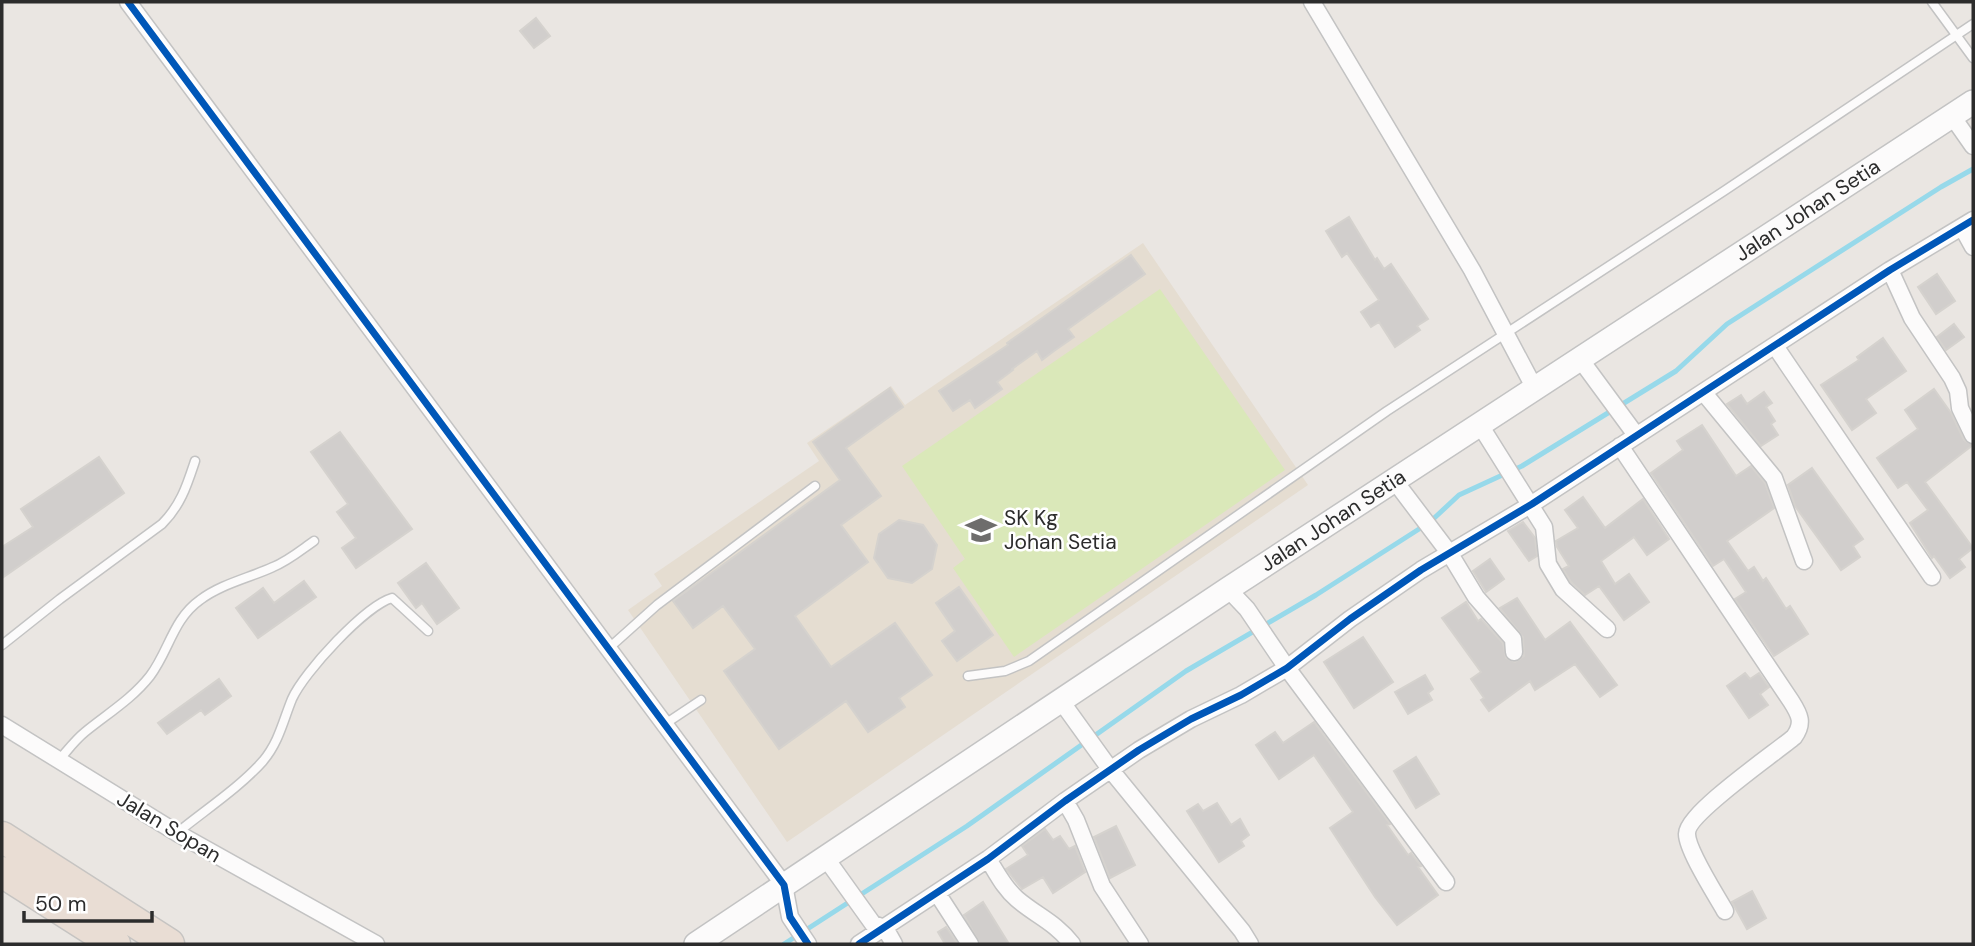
<svg xmlns="http://www.w3.org/2000/svg" width="1975" height="946" font-family="'DM Sans',sans-serif">
	<rect width="100%" height="100%" fill="#eae6e2"/>
	<path fill="#e5ddd1" d="M1143,243l165,242 -521,357 -159,-232 34,-24 -8,-12 165,-113 -12,-18 84,-57 14,19z"/>
	<path fill="#dae8b9" d="M1160,289l125,181 -271,187 -61,-89 12,-9 -63,-93z"/>
	<g fill="none" stroke-linecap="round" stroke-linejoin="round">
		<path stroke="#97d9ea" stroke-width="5" d="M784,944l183,-118 219,-155 130,-76 114,-73 29,-27 63,-29 154,-95 51,-47 214,-137 32,-18"/>
	</g>
	<path fill="#d1cecc" stroke="#d5d2ce" stroke-width="2" d="M536,18l14,18 -16,12 -14,-17z
		M1349,217l26,43 2,-2 7,11 7,-5 37,55 -11,7 3,4 -25,17 -16,-25 -8,5 -10,-15 18,-12 -32,-47 -5,4 -16,-26z
		M1131,255l14,19 -77,55 6,8 -20,14 -12,9 -5,-9 -25,18 1,1 -16,12 5,7 -27,19 -5,-8 -17,11 -14,-20 69,-46 -1,-2z
		M1937,274l18,27 -19,13 -18,-27z
		M1954,324l10,13 -18,13 -9,-13z
		M1883,338l23,33 -40,28 10,14 -24,17 -31,-45 38,-25 -2,-3z
		M890,388l13,19 -57,41 35,48 -40,29 27,37 -73,54 36,51 64,-44 37,52 -33,23 6,9 -37,25 -22,-31 -67,48 -55,-78 31,-22 -32,-43 -30,22 -20,-27 167,-121 -27,-38z
		M1934,389l17,24 13,27 9,5 -48,37 48,66 -14,11 6,8 -15,11 -16,-22 -2,2 -22,-35 18,-13 -21,-28 -9,6 -21,-30 41,-29 -13,-19z
		M1764,392l8,11 -6,4 9,14 -4,3 7,11 -17,11 -34,-42 14,-9 6,9z
		M1702,425l34,51 15,-10 14,17 9,25 -47,33 21,30 6,-4 9,14 3,-3 20,31 4,-3 18,28 -34,22 -39,-57 11,-7 -22,-33 -11,7 -62,-93 32,-23 -6,-9z
		M340,432l72,97 -56,39 -14,-20 14,-10 -19,-26 11,-8 -37,-52z
		M99,457l25,36 -122,85v-31l31,-20 -12,-18z
		M1812,468l51,71 -10,7 7,11 -19,13 -46,-64 -7,-21z
		M1583,497l22,31 38,-29 26,40 -22,16 -13,-18 -33,24 14,23 14,-10 20,28 -25,18 -25,-34 -14,9 -14,-13 -8,-13 6,-3 -12,-19 -1,-6 22,-13 -13,-18z
		M899,520l24,5 14,20 -5,24 -20,14 -24,-5 -14,-20 5,-24z
		M1523,522l12,16 2,18 -8,5 -21,-30z
		M1490,559l14,20 -18,13 -13,-21z
		M426,563l33,45 -22,16 -15,-21 -6,5 -18,-25z
		M304,581l12,16 -58,41 -22,-30 27,-20 11,15z
		M959,587l34,48 -36,26 -15,-20 13,-10 -19,-28z
		M1517,598l28,42 25,-18 47,63 -17,12 -25,-33 -40,26 -5,-9 -41,30 -8,-11 3,-2 -13,-19 10,-7 -39,-54 24,-16 12,19 3,-2 22,24 3,15 9,4 9,-6 -1,-19 -23,-29z
		M1363,637l30,45 -39,26 -30,-46z
		M1745,673l5,6 9,-6 10,14 -9,7 8,11 -19,13 -22,-32z
		M1425,675l8,14 -5,4 4,7 -24,14 -13,-22z
		M219,679l12,17 -26,19 -4,-5 -34,24 -9,-11z
		M1314,722l76,102 -3,1 21,30 3,-2 10,13 -3,1 20,28 -41,30 -22,-28 -45,-69 23,-16 -39,-57 -35,24 -23,-34 19,-13 8,11z
		M1416,757l23,37 -23,14 -22,-37z
		M1217,803l14,22 9,-6 9,16 -8,6 3,5 -25,16 -32,-51 11,-7 5,7z
		M1116,826l19,39 -25,13 -16,-41z
		M1045,829l8,11 7,-4 9,13 6,-3 10,26 -32,21 -10,-16 -21,12 -16,-20 22,-14 -6,-9z
		M1752,891l14,27 -19,11 -15,-27z
		M983,902l26,42h-29l-16,-29z
		M946,927l12,17h-13l-7,-12z"/>
	<g fill="none" stroke-linecap="round" stroke-linejoin="round">
		<g stroke="#c3c3c3" stroke-width="11">
			<path id="lane" d="M1932,2l41,56
				M2,645l58,-46 102,-75c19,-19 25,-39 33,-63
				M609,648l48,-43 158,-119
				M968,676l37,-5 24,-10 358,-250 337,-220 249,-167
				M665,724l36,-24
				M59,760c8,-9 16,-20 26,-28 22,-18 47,-33 65,-56 19,-25 23,-57 50,-76 21,-16 49,-22 73,-33 15,-6 28,-17 41,-26
				M177,833c28,-23 62,-45 86,-72 16,-19 20,-40 29,-62 12,-27 73,-93 100,-101l36,33"/>
		</g>
		<g stroke="#c3c3c3" stroke-width="19">
			<path id="street" d="M128,2l656,883 6,32 18,27
				M1312,2l160,268 63,119
				M1952,116l21,30
				M1962,227l11,20
				M1890,270l22,48 40,60 6,13 2,17 13,27
				M1775,346l157,231
				M1580,359l56,76
				M1704,393l70,85 30,83
				M1480,425l64,102 4,37 15,25 44,40
				M1620,446l171,255c9,14 13,22 3,36 -19,16 -108,77 -107,97 0,16 29,61 38,77
				M1394,480l56,74 26,43 37,42 1,13
				M1228,589l19,20 40,59 159,214
				M1061,701l49,68 132,162 8,13
				M2,725l175,108 199,111
				M1065,801l11,19 26,66 38,58
				M825,857l48,67 12,4 9,16
				M988,859c9,14 16,29 29,40 20,17 38,23 55,45
				M937,893l33,51
				M859,944l129,-85 77,-58 74,-51 52,-31 50,-24 46,-27 63,-49 71,-49 111,-66 358,-234 83,-50"/>
		</g>
		<g stroke="#c3c3c3" stroke-width="26">
			<g id="secondary">
				<path id="s1" d="M696,944l532,-355 745,-487"/>
			</g>
		</g>
		<g stroke="#c6c4c2" stroke-width="33">
			<path id="highway" d="M2,837l167,107
				M2,872l113,72"/>
		</g>
		<use href="#lane" stroke="#fcfbfb" stroke-width="8"/>
		<use href="#street" stroke="#fcfbfb" stroke-width="16"/>
		<use href="#secondary" stroke="#fcfbfb" stroke-width="23"/>
		<use href="#highway" stroke="#e9ddd4" stroke-width="30"/>
		<g stroke="#fff" stroke-width="11">
			<path id="cycleway" d="M128,2l656,883 6,32 18,27
				M859,944l129,-85 77,-58 74,-51 52,-31 50,-24 46,-27 63,-49 71,-49 111,-66 358,-234 83,-50"/>
		</g>
		<use href="#cycleway" stroke="#0057b8" stroke-width="7"/>
	</g>
	<defs>
		<g id="school-bare" transform="scale(2.415)"><path d="M0-5L7-2L0 1L-7-2ZM-4 1L0 2.5L4 1V4Q0 6-4 4Z" fill="#6e6d6c" stroke="#fff" stroke-width="2.5" paint-order="stroke"/></g>
	</defs>
	<g fill-rule="evenodd">
		<use href="#school-bare" x="981" y="530"/>
	</g>
	<g text-anchor="middle" dominant-baseline="central" stroke-width="5" stroke-linejoin="round" paint-order="stroke">
		<g font-size="21" fill="#2c2c2c" stroke="#fff">
			<text stroke="none"><textPath href="#s1" startOffset="1332">Jalan Johan Setia</textPath></text>
			<text stroke="none"><textPath href="#s1" startOffset="765">Jalan Johan Setia</textPath></text>
			<text transform="translate(169 827) rotate(31)">Jalan Sopan</text>
		</g>
		<g font-size="21" fill="#2c2c2c" stroke="#fff" text-anchor="start">
			<text x="1004" y="518">SK Kg<tspan x="1004" dy="24">Johan Setia</tspan></text>
		</g>
	</g>
	<rect width="1975" height="946" fill="none" stroke="#2c2c2c" stroke-width="7"/>
	<path d="M24 911v10h128v-10" fill="none" stroke="#2c2c2c" stroke-width="3.5"/>
	<text x="35" y="911" font-size="21" fill="#2c2c2c" stroke="#ffffff" stroke-width="5" paint-order="stroke">50 m</text>
</svg>
